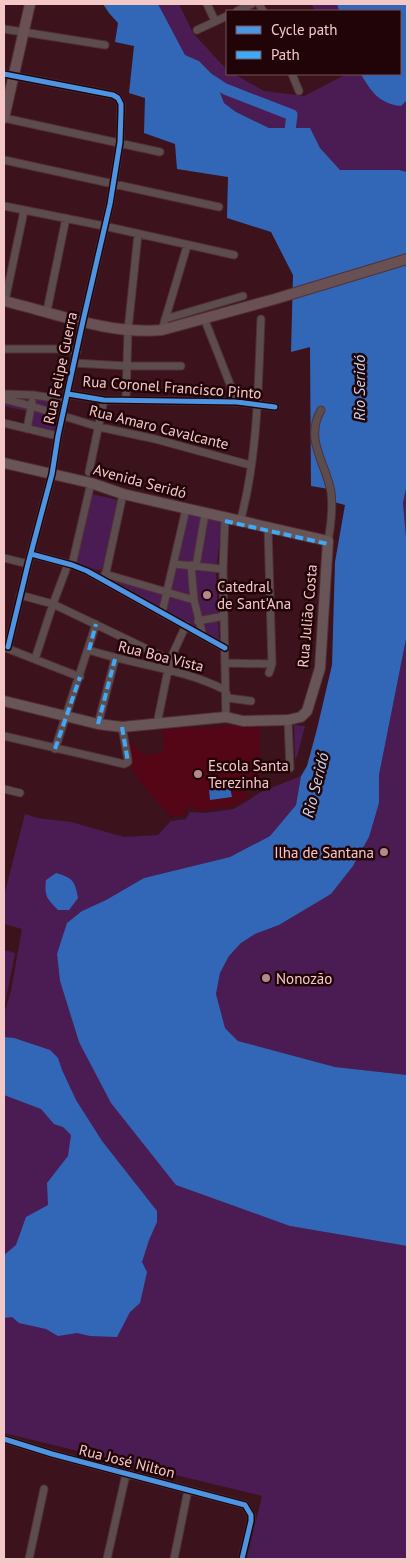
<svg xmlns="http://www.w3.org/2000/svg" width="411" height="1563" font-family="'PT Sans',sans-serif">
	<rect width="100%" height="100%" fill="#3c131c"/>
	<path fill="#540516" d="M259,725l2,57 -15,1 1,15 -13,8 -35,5 -10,-5 -5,9 -13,2 -29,-32 -11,-19 -3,-26 16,15 20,-2 -2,-24z"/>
	<path fill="#4b1c53" d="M158,4h21l14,29 34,37v4h7l30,17 40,5 41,-21 -1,-1h17l7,13 32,19 7,-6v72l-8,-2h-59l-20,-22 -11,-20h-40l-33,-16 -12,-9 -10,-28 -15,-14 -14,-6z
		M311,4h26l2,7h-24z
		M24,398l37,4 -8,32 -26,-6 3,-16 -26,-6v-5z
		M407,484v64l-4,-45z
		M92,494l26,6 -16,71 -26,-7z
		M189,512l33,6 -6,54 3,69 -121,-64 72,19z
		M407,634v441l-72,-8 -97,-26 -13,-13 -9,-34 4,-21 9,-17 12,-13 14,-9 24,-9 52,-31 22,-28 16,-29 10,-34v-28z
		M294,725l11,1 -8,31 -2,2z
		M301,776l-5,29 -26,31 -40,21 -86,21 -38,22 -24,11 -25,43 3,27 19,61 211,184 117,20v313h-160l15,-63 -258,-63v-419l7,-23 11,-62 -18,-5v-28l21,-82 12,4 34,4 53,15 34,-2 13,-14 15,-2 4,-7 15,1 29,-4 27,-17z
		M4,950l11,3 -11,56z"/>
	<path fill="#3267b8" d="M103,4h55l27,51 14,6 15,15 10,27 12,9 33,16h41l10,20 20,22h59l8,2v312l-4,19 4,45v86l-28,141v28l-10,34 -16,29 -22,28 -52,31 -24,9 -14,9 -12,13 -9,17 -4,21 9,34 13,13 97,26 72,8v171l-117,-20 -114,-41 -65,-82 -32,-61 -19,-61 -3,-27 10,-31 15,-12 24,-11 38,-22 86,-21 40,-21 26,-31 5,-29 6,-10 10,-37 15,-64 3,-103 10,-57 -11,-3 1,-12 -24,-4 -1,-139 -19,5 2,-77 -22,-43 -44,-14 1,-41 -51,-8 -2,-25 -31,-11 1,-35 -16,-5 5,-47 -19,-4 3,-19 -9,-10z
		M337,4h70v96l-6,6c-21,-2 -31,-15 -40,-32h39v-63h-61z
		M230,787l2,10 -22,3 -1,-11z
		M56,873c17,5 19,8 22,25l-9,12h-11c-11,-11 -14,-14 -12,-30z
		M4,1037l10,1 36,12 8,8 4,12 14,30 26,41 55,70v11l-8,18 -7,22 5,10 -7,31 -10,9 -13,25 -27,-1 -13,-3 -19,3 -12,-7 -27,-6 -7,-6 -8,1v-63l12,-10 10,-28 22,-12 -1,-22 21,-27 3,-21 -8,-8 -9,-3 -13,-15 -37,-14z"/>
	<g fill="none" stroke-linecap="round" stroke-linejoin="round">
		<path stroke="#3267b8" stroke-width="11" d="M205,76l20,13 67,26 -3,23 4,3"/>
		<g stroke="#523036" stroke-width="9">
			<path id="street" d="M207,4l8,17
				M259,4l4,7
				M237,11l15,-7
				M4,29l101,16
				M197,30l30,-14
				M4,74l109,21 5,3 3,6v7l-1,31 -10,62 -27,117 -25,115 -6,38 -24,90 -20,83
				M292,74l7,17
				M4,118l156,34
				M4,160l215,47
				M4,206l100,20 130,29
				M5,301l19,-90
				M47,311l19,-93
				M204,318l33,84
				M165,319l78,-23
				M162,330l25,-84
				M4,349h59l14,2
				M74,363l53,3h54
				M4,394l29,1 33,5
				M68,394l36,6 133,2 38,5
				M4,399l27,7 68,21 56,12 95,26
				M126,399l2,-69 10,-96
				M321,410c-17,30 5,53 10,82 2,17 0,33 -3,49
				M4,423l54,13
				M27,429l5,-27
				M89,472l15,-72
				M225,518l-2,51 3,148
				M240,522c18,-65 18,-136 21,-203
				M268,528l4,136 -3,9
				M31,554l41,11 15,6 138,77
				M4,558l24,6
				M174,564l49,5
				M72,565l19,-82
				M191,565l3,35 9,36
				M196,566l9,-52
				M105,574l89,26
				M105,577l18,-83
				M20,595l33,9 117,56
				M162,613l24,-104
				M198,621l26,-5
				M6,648l74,29
				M89,650c45,15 93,18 136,40l3,8 23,3
				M35,659l18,-55 15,-40
				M226,663l46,1
				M288,720l2,48
				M98,724l17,-65
				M157,724l13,-64 16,-35
				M4,736l120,28 4,-2v-2l-6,-33
				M55,749l41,-125
				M4,789l16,4
				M4,1439l48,15 193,51 6,10v6l-9,38
				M29,1559l15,-70
				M107,1559l19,-85
				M174,1559l14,-69"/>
		</g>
		<g stroke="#523036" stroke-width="12">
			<path id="secondary" d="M4,463l87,20 32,11 205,47 -8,127 -13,43 -6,6 -13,3 -45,1 -17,-4 -104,10 -24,-3 -94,-23"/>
		</g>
		<g stroke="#523036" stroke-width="12">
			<path id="primary" d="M4,118l26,-114
				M4,301c51,12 105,34 158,29l113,-31 132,-40"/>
		</g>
		<use href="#street" stroke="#5d4c4e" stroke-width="7"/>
		<use href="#secondary" stroke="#685557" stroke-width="10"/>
		<use href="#primary" stroke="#695153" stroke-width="10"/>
		<path stroke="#3fa9f5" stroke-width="4" stroke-dasharray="8 4" stroke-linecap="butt" d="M225,521l103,23
			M89,650l7,-26
			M98,724l17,-65
			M122,727l6,35
			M55,749l25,-72"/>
		<g stroke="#210407" stroke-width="8">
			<path id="cycleway" d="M4,74l109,21 5,3 3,6v7l-1,31 -10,62 -27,117 -25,115 -6,38 -24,90 -20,83
				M68,394l36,6 133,2 38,5
				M31,554l41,11 15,6 138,77
				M4,1439l48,15 193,51 6,10v6l-9,38"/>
		</g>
		<use href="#cycleway" stroke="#4d94e3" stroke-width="5"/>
	</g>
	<g fill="#b4898c" stroke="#210407" stroke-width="2">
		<circle cx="207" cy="595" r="5"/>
		<circle cx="198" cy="774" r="5"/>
		<circle cx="384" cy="852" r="5"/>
		<circle cx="266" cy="978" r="5"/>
	</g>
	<g text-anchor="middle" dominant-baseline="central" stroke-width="5" stroke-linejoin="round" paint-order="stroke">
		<g font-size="15" fill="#f5c8c8" stroke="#210407">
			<text transform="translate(60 368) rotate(-78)">Rua Felipe Guerra</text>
			<text transform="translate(172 387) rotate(4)">Rua Coronel Francisco Pinto</text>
			<text transform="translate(159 427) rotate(14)">Rua Amaro Cavalcante</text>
			<text transform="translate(140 481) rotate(15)">Avenida Seridó</text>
			<text transform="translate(307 616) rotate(-85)">Rua Julião Costa</text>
			<text transform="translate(161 656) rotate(14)">Rua Boa Vista</text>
			<text transform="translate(127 1461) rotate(14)">Rua José Nilton</text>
		</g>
		<g font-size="15" fill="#f5c8c8" stroke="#210407" text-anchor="start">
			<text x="217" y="586">Catedral<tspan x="217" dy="17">de Sant'Ana</tspan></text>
			<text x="208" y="765">Escola Santa<tspan x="208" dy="17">Terezinha</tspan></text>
			<text x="374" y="852" text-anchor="end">Ilha de Santana</text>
			<text x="276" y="978">Nonozão</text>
		</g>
		<g font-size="16" font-style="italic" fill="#c6d5ec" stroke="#210407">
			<text transform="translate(359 388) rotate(-90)">Rio Seridó</text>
			<text transform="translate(315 785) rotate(-76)">Rio Seridó</text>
		</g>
	</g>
	<rect width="411" height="1563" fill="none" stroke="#f5c8c8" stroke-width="10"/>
	<rect x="226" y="10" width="175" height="65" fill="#210407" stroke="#765254"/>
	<rect x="236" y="26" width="25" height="8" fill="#4d94e3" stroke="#765254"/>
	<text x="271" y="35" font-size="15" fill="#f5c8c8">Cycle path</text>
	<rect x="236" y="51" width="25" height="8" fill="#3fa9f5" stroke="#765254"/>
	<text x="271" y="60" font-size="15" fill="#f5c8c8">Path</text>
</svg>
